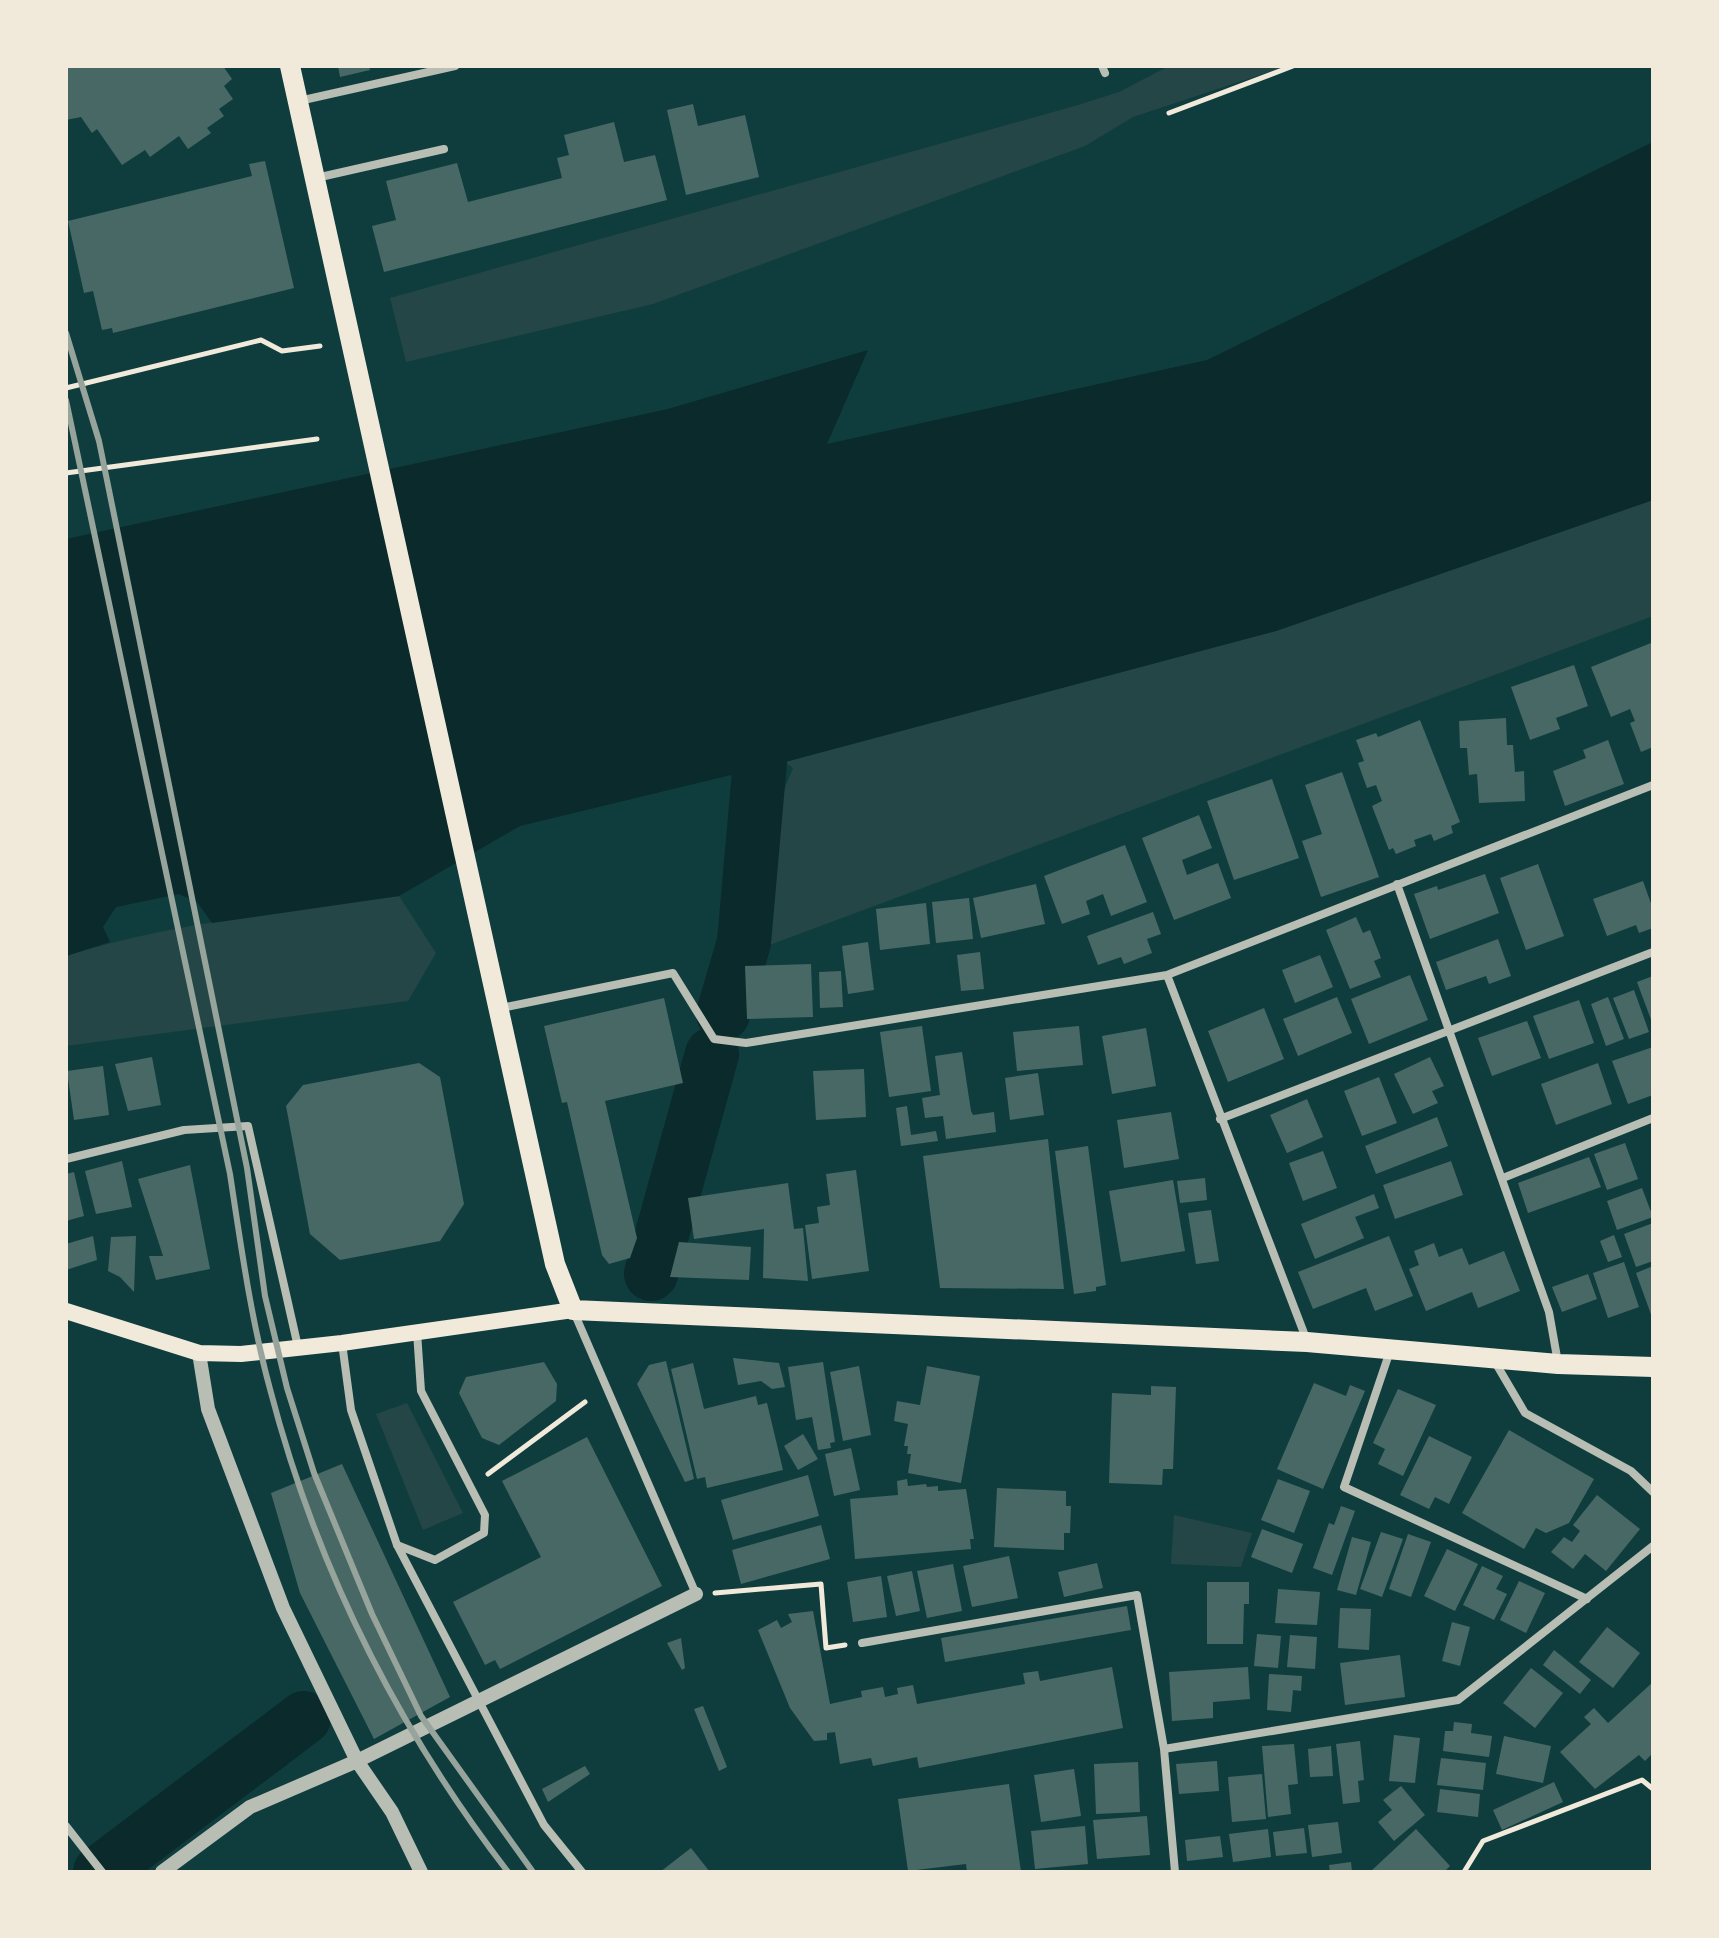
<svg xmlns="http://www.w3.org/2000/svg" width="1719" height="1938" font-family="Signika,sans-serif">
	<rect width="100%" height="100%" fill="#0f3d3e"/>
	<path fill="#244646" d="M1169,66h118l-154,51 -48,29 -432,158 -247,58 -16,-64 688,-193 41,-13z
		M1653,500v116l-897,334 15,-86 -6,-28 28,-68 -8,-6 491,-131z
		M399,896l37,57 -28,48 -342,45v-90c107,-34 222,-44 333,-60z
		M407,1403l56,110 -40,17 -47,-116z
		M1174,1515l78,18 -11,34 -70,-3z"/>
	<path fill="#0a2a2b" d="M1653,142v358l-377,131 -491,131 -265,64 -121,70 -187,27 -15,-21 -18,-8 -63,13 -13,20 7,15 -44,14v-417l602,-130 200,-59 -41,94 380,-84z"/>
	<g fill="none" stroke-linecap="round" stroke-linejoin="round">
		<path stroke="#0a2a2b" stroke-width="54" d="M723,1014l21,-72 16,-181 -5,-67
			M651,1274l61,-220
			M100,1872l204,-154"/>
	</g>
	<path fill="#486865" d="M66,66h157l9,13 -8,7 9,13 -14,10 5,7 -17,12 4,5 -23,16 -9,-13 -29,21 -5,-7 -23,15 -25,-36 -5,4 -11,-16 -15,3z
		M338,66h31l1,4 -30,7z
		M693,104l5,22 47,-11 14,62 -73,18 -19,-85z
		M614,122l10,40 31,-7 12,45 -283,72 -12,-46 24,-6 -10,-39 71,-18 11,39 94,-24 -5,-20 12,-3 -5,-20z
		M265,161l29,127 -181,45 -1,-5 -10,2 -9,-39 -9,2 -16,-72 184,-45 -3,-12z
		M1651,643l2,104 -12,5 -11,-29 5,-2 -5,-12 -19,8 -20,-50z
		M1574,665l14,41 -32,12 4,11 -30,11 -19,-53z
		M1506,718l1,27h6l2,27 9,-1 1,30 -46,2 -2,-29 -8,1 -2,-27h-7l-1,-27z
		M1420,720l40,102 -9,4 2,7 -19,8 -3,-7 -17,6 2,6 -20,8 -3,-6 -4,2 -17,-44 10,-5 -6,-16 -9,3 -9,-25 6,-2 -8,-21 20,-7 2,4z
		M1608,740l16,44 -59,22 -12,-35 33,-13 -3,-8z
		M1342,772l37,105 -58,20 -19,-56 20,-7 -17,-49z
		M1272,779l27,79 -65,22 -27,-79z
		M1199,815l13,33 -30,12 5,15 31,-12 13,35 -57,22 -32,-82z
		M1125,845l22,57 -36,14 -8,-22 -17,7 4,13 -28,10 -18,-48z
		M1538,864l26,72 -38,14 -26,-72z
		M1485,874l14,39 -69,26 -16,-45 23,-8 1,4z
		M1643,881l10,28v19l-14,5 -3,-8 -29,11 -14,-37z
		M1036,884l9,40 -64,14 -8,-40z
		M969,898l4,41 -37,4 -4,-41z
		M926,903l4,41 -50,6 -4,-41z
		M1153,912l8,22 -14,5 5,14 -28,11 -3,-7 -23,8 -11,-29z
		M1356,917l7,16 7,-3 11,28 -7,3 7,16 -31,12 -24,-59z
		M1498,939l13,37 -22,8 -3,-8 -40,14 -10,-28z
		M868,942l6,48 -26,4 -6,-48z
		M980,952l4,37 -23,2 -4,-36z
		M1320,955l13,32 -38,16 -13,-33z
		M811,964l2,53 -66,2 -2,-53z
		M841,971l2,36 -23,1 -1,-36z
		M1410,975l18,45 -59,24 -18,-45z
		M1653,976v49l-16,-43z
		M1634,990l15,42 -20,7 -16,-41z
		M1337,997l15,36 -54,23 -15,-37z
		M1608,997l16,42 -18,7 -15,-42z
		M664,998l19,85 -78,18 32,137 -7,20 -21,6 -7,-9 -35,-153 -5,1 -18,-77z
		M1579,1000l15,43 -45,16 -16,-43z
		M1264,1008l20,51 -56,23 -20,-51z
		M1527,1021l14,37 -49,18 -14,-38z
		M922,1026l9,65 -42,6 -9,-65z
		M1079,1026l4,39 -66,6 -4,-39z
		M1146,1028l10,58 -44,8 -10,-58z
		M1653,1047v48l-25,9 -16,-43z
		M962,1052l9,59 2,4 21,-3 2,20 -50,7 -3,-23 -18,2 -3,-20 18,-3 -5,-39z
		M152,1057l9,48 -33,6 -13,-47z
		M1430,1057l14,29 -12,5 6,12 -25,11 -19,-40z
		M419,1063l21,14 24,127 -24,37 -100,19 -30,-26 -24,-128 17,-21z
		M1598,1063l14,41 -56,21 -15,-41z
		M103,1066l6,49 -35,5 -7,-49z
		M864,1069l2,48 -50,3 -3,-49z
		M1038,1073l6,42 -34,5 -5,-42z
		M1379,1077l18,46 -35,13 -18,-45z
		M1307,1099l16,38 -36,16 -17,-38z
		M907,1106l4,29 25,-4 2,10 -37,5 -5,-38z
		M1171,1112l8,47 -55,9 -7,-48z
		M1437,1117l11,29 -72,28 -11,-28z
		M1048,1139l16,150 -124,-1 -17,-132z
		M1625,1143l13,36 -31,11 -13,-36z
		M1088,1146l18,139 -10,2v4l-22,3 -19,-143z
		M1323,1151l14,37 -34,13 -14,-38z
		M1589,1157l12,30 -73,26 -10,-30z
		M122,1161l10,46 -36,7 -11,-43z
		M1451,1161l12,34 -68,24 -12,-34z
		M190,1165l20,104 -54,11 -7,-24h14l-25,-77z
		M856,1170l13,101 -57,8 -7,-54 14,-2 -2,-16 13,-2 -4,-31z
		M74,1172l10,44 -18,5v-47z
		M1205,1178l2,22 -27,3 -3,-22z
		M1173,1180l12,71 -64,11 -12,-71z
		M788,1183l6,46 9,-1 5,53 -45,-3 1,-49 -70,10 -6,-41z
		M1642,1188l11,29 -36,13 -10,-29z
		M1374,1194l5,14 -24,9 9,21 -49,21 -14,-35z
		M1211,1210l8,51 -23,3 -8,-51z
		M1653,1223v38l-17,6 -12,-33z
		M1614,1235l8,22 -14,5 -8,-21z
		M93,1236l4,24 -31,10v-26z
		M136,1236l-2,56 -14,-15 -12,-6 3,-34z
		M1389,1236l24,60 -38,15 -9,-23 -53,21 -15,-37z
		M679,1242l72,5 -2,33 -79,-3z
		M1434,1243l5,14 23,-9 7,17 35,-14 16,40 -42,17 -6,-16 -46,19 -17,-42 10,-4 -5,-14z
		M1624,1262l15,45 -31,11 -15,-45z
		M1653,1266v54l-17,-47z
		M1588,1274l9,25 -35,13 -10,-25z
		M733,1358l46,5 6,24 -13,2 -11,-8 -23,4z
		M666,1361l28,118 -9,3 -48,-98 12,-19z
		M544,1362l13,22 -1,17 -57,44 -17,-7 -23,-45 7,-16z
		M823,1362l12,80 -5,1 1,5 -13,2 -6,-33 -16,3 -8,-53z
		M693,1363l11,46 52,-13 2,9 9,-2 16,67 -76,18 -2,-11 -8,2 -26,-110z
		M859,1366l12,69 -28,6 -13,-69z
		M927,1366l53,10 -19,107 -53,-10 3,-19h-4l1,-8h-4l4,-22 -14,-3 3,-20 23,4z
		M1314,1383l32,13 4,-11 15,6 -42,98 -46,-20z
		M1151,1386l25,1 -3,82h-10l-1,16 -53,-2 3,-90 39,2z
		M1398,1389l38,16 -33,71 -25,-12 7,-15 -12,-6z
		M1509,1430l85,49 -25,44 -23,10 -10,-5 -12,21 -62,-36z
		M803,1434l15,25 -20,11 -14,-24z
		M1429,1436l43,21 -23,47 -14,-7 -6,12 -29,-14z
		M587,1437l75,149 -162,83 -5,-9 -10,5 -32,-63 88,-45 -39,-76z
		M851,1448l9,42 -26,6 -9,-42z
		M342,1464l108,233 -76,42 -74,-146 -29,-100z
		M808,1475l11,41 -86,24 -12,-40z
		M907,1479l1,7 18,-2 1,3 11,-1v5l28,-2 8,50h-4l1,10 -116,10 -5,-60 48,-4 -1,-14z
		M1278,1479l32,12 -16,42 -33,-13z
		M997,1488l69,3v15h5l-1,27h-6v17l-70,-3z
		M1597,1495l43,34 -34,42 -21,-17 -12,15 -22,-17 13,-15 8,5 8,-11 -7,-6z
		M1341,1506l14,5 -23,64 -19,-7 16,-45 5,2z
		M821,1525l9,34 -89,25 -9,-34z
		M1262,1529l41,15 -11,29 -41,-16z
		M1381,1532l22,7 -21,58 -22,-8z
		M1408,1534l23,8 -20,55 -22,-8z
		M1352,1537l19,5 -15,53 -19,-5z
		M1447,1549l31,15 -23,47 -31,-15z
		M1009,1556l9,42 -46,9 -9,-41z
		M1097,1563l6,25 -39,9 -6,-25z
		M953,1564l9,47 -35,7 -10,-47z
		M1482,1566l21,10 -7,13 11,5 -13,26 -31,-15z
		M912,1571l8,40 -24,5 -9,-40z
		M881,1576l6,41 -34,5 -6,-40z
		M1519,1581l26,12 -19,40 -26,-13z
		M1207,1582h42v22h-5l-1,40h-36z
		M1278,1589l42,3 -3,33 -42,-2z
		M1127,1606l4,24 -186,32 -4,-24z
		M1340,1608l31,1 -2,41 -31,-2z
		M813,1611l17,93 32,-7 -1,-6 22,-4 2,10 13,-3 -1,-6 16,-3 4,19 108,-20 -2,-11 15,-2 2,10 72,-14 11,61 -204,40 -2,-11 -44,9 -2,-8 -31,6 -5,-32 -8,1v7l-13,1 -24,-33 -32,-78 19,-10 4,8 11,-6 -4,-8z
		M1452,1622l18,5 -10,39 -18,-5z
		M1607,1627l33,26 -27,35 -34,-26z
		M1257,1634l24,2 -3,32 -24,-2z
		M1290,1635l27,2 -2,32 -28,-2z
		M681,1638l4,30 -3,2 -15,-27z
		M1554,1650l37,30 -11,14 -37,-29z
		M1400,1655l5,42 -60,8 -5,-42z
		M1248,1667l2,32 -37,3v16l-41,3 -3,-49z
		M1531,1668l32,25 -28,35 -32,-25z
		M1269,1674l33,2 -1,15 -8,-1 -2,22 -24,-2z
		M1653,1682v71l-8,8 -6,-6 -44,34 -35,-37 31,-28 -7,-7 10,-9 14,15z
		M703,1706l24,61 -8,4 -25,-62z
		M1454,1722l18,2 -1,9 21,3 -3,21 -46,-6 2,-20h8z
		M1394,1735l26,3 -5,45 -26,-2z
		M1504,1736l47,10 -8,37 -47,-9z
		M1360,1741l4,39 -6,1 2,21 -17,2 -7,-60z
		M1294,1744l4,40 -10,1 3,29 -23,3 -6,-71z
		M1331,1746l2,30 -23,1 -2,-28z
		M1441,1758l45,5 -3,27 -46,-5z
		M1217,1761l2,30 -40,3 -3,-30z
		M1138,1762l2,50 -44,2 -2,-50z
		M585,1766l5,8 -42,28 -6,-13z
		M1074,1769l7,47 -40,6 -7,-47z
		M1262,1774l4,45 -34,3 -4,-45z
		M1554,1782l9,20 -61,28 -9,-20z
		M1009,1784l12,88h-54l-1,-8 -58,7 -10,-72z
		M1401,1786l24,29 -31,26 -16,-19 14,-12 -9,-10z
		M1440,1789l40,5 -2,23 -41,-5z
		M1147,1816l3,39 -53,4 -4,-39z
		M1338,1822l4,31 -30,4 -4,-32z
		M1085,1826l3,38 -53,5 -4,-38z
		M1304,1828l3,25 -31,3 -3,-24z
		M1268,1829l3,28 -38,5 -4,-28z
		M1416,1829l34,37 -6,6h-74z
		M1220,1836l3,21 -36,4 -2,-21z
		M691,1848l19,24h-50z
		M1351,1862l1,10h-22l-1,-7z"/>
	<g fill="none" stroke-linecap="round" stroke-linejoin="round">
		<path stroke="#f1e9da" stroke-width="5" d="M1169,113l124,-47
			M66,388l195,-48 21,11 38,-5
			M66,473l251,-34
			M488,1474l97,-72
			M715,1593l106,-9 5,64 19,-3
			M1464,1872l19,-31 159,-61 11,9"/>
		<path stroke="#b8beb3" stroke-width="8" d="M1102,66l3,7
			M299,101l156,-35
			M316,178l128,-29
			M1397,884l152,428 9,51
			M1167,975l140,366
			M501,1008l172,-35 41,66 32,4 421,-68 486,-190
			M1220,1119l433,-167
			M66,1159l118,-29 64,-4 50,221
			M1503,1178l150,-60
			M573,1310l123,284
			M342,1343l9,67 46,135 147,280 38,47
			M1390,1351l-46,136 243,112
			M1495,1362l30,51 106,58 22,21
			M397,1545l38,15 49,-27 1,-18 -64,-124 -4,-59
			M862,1643l275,-48 27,154 11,123
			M1164,1749l294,-49 195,-154
			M66,1826l36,46"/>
		<path stroke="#b8beb3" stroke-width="14" d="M199,1353l9,56 75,199 74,153 35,51 29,60
			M162,1872l88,-65 107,-46 339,-167"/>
		<path stroke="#f1e9da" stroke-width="16" d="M66,1311l133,42 42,1 101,-11 231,-33"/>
		<path stroke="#f1e9da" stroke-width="20" d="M290,66l265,1198 18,46 734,32 251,22 95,3"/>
		<path stroke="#97a49c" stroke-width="6" d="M66,333l33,108 148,727 18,128 22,92 27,85 58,141 49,102 112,156
			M66,400l164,774c11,72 21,145 40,215 46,177 127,339 238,483"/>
	</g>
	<rect width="1719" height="1938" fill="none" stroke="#f1e9da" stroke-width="136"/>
</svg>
